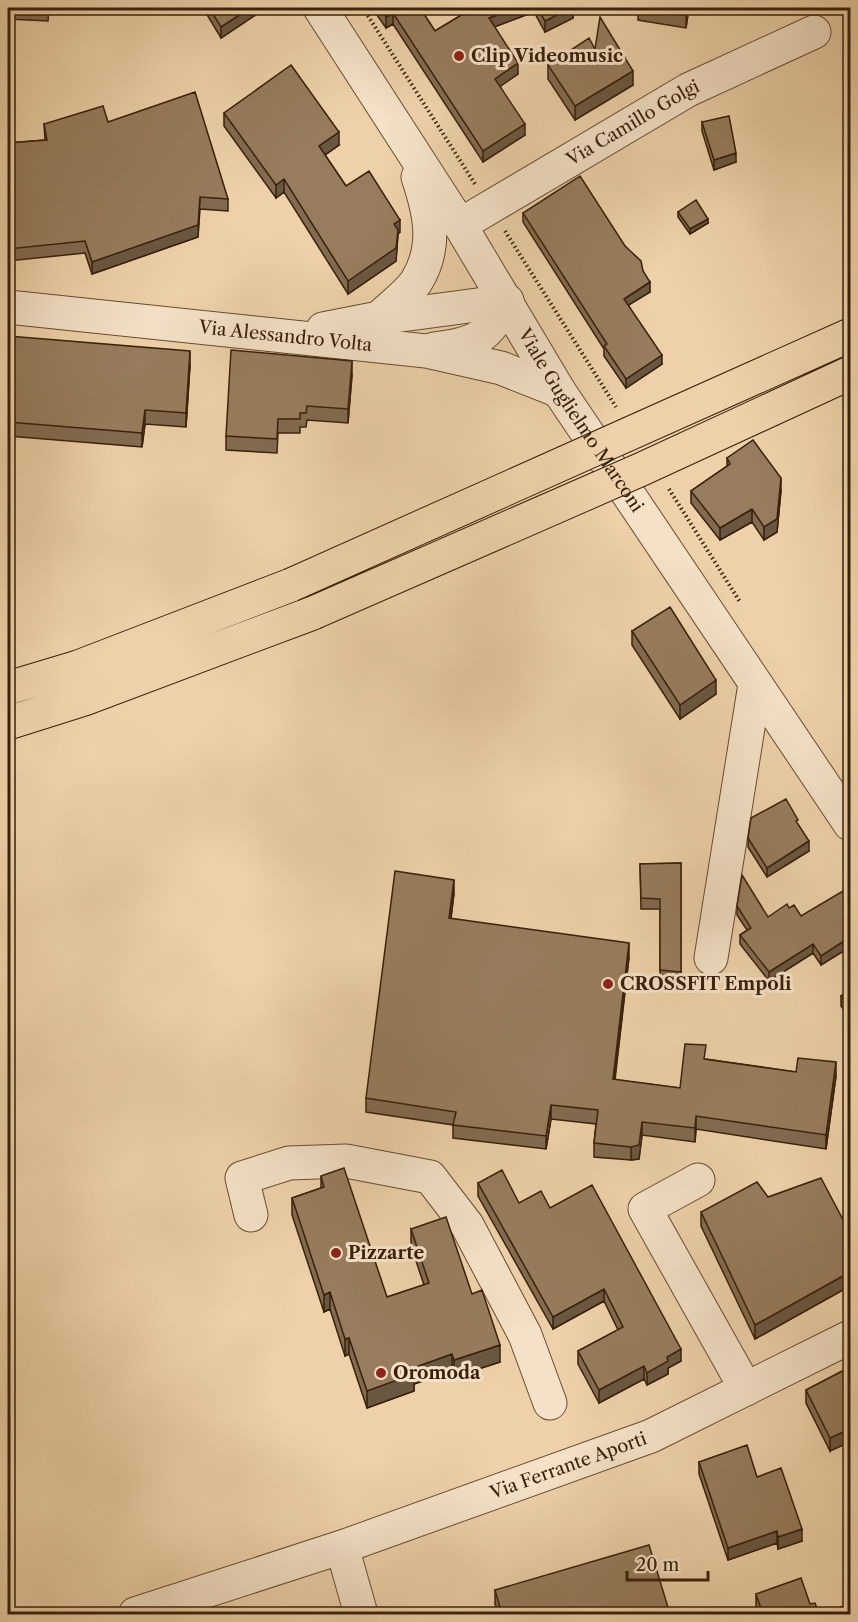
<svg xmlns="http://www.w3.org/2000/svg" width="858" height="1622" font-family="'Libre Caslon Text',serif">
	<rect width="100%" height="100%" fill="#eed1a9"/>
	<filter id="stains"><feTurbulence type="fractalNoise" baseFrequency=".00333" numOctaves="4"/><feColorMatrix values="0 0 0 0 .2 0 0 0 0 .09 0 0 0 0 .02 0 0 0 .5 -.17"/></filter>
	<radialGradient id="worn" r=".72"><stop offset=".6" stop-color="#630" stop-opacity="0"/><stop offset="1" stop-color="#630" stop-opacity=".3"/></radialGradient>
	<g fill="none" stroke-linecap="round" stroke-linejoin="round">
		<g stroke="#664c32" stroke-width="35">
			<g id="minor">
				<path id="s1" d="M320,8l140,217 99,166 291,433"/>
				<path id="s2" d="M460,225l228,-135 126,-58"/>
				<path id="s3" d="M8,307l418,44 75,17 58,23"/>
				<path d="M379,318c11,-11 28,-23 37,-36 22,-35 14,-69 2,-105"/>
				<path d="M323,329l56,-11 128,-17"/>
				<path d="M434,349c42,-6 52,-9 73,-48"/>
				<path d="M711,958l44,-274"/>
				<path d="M698,1180l-53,29 101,180"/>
				<path d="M251,1215l-9,-37 47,-15 57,-2 84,16 37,48 58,110 25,68"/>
				<path d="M342,1547l19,67"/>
				<path id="s4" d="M135,1614l207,-67 309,-111 199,-99"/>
			</g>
		</g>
		<g stroke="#39200b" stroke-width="35">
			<path id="highway" d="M8,688l70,-21 213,-82
				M8,723l76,-24 229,-86"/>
		</g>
		<path stroke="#39200b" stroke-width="4" stroke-dasharray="1.5 3" stroke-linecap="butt" d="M363,8l112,176
			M505,231l111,176
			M669,489l71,113"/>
		<use href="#minor" stroke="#f4e1c7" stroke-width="33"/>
		<use href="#highway" stroke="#eed1a9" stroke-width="33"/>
		<g stroke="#39200b" stroke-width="35" stroke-linecap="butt">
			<path id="highway-bridge" d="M291,585l559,-250
				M313,613l329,-144 208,-96"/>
		</g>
		<use href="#highway-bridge" stroke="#eed1a9" stroke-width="33"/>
	</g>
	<path fill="#826b50" stroke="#39200b" stroke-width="1.5" d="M8,8h41l-1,13 -40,-2z
		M203,8h57v4l-39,26z
		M372,8h48l15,23 38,-23h100v10l-28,14 -11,-20 -40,15 24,47 -18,12 25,49 -42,27 -90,-138 -7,4z
		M638,8h51l-3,20 -48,-8z
		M595,49l38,36 -58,35 -27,-41v-14z
		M224,113l115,32 -14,10 21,31 54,46 -2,2 -2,27 -48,33 -64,-102 -8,6 -52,-72z
		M108,122l120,77v12l-28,-2 -2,28 -106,37 -7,-21 -77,8v-118l37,-3 -1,-16z
		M702,122l34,40 -22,8 -12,-39z
		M678,212l30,11 -18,11 -12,-17z
		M523,213l102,33 18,25 7,21 -22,13 34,59 -36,24 -22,-32v-7l-81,-127z
		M8,336l182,29 -4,62 -41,-3 -3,23 -134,-11z
		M352,375l-4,48 -41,-3 -1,7h-6v6h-22l-1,20 -51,-3v-14z
		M727,458l54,32 -4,42 -13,8 -12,-18 -32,18 -29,-37v-12l36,-25z
		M632,631l84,63 -36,25 -48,-74z
		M798,825l11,26 -42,26 -19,-30v-9z
		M681,863v119l-21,-2v-71h-19l-1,-45z
		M454,893l-3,26 178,38 -14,123 65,8 26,-29 90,13 40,4 -10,73 -130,-20 -1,13 -53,-7 -3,24 -8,1 -37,-3v-14l2,-19 -45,-5 -5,30 -93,-11v-13l-87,-13v-14z
		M850,902v45l-29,18 -8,-12 -44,28 -29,-37v-9l7,-5 -10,-15v-9l31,11 21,-9 12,8z
		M850,990v29l-9,-13v-10z
		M321,1176l66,121 37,-12 -13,-39v-17l61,65 28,68 -46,15 -2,-6 -38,13v7l-47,17 -18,-54 -4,2 -15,-47 -6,3 -32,-97v-17l29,-10z
		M478,1183l41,20 31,5 131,153 -13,7v6l-21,11 -3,-6 -45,24 -21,-39v-13l40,-21 -14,-29 -51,28 -75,-133z
		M768,1197l82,36v53l-95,53 -54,-113v-14z
		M850,1367l-20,84 -24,-48v-13z
		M699,1462l58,15 45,64 -24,8 -1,-6 -49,17 -29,-86z
		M495,1590l175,24h-172l-3,-10z
		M756,1594l54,10 9,10h-61l-2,-6z"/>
	<path fill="#6a5741" stroke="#39200b" stroke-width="1.5" d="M250,8h10v4l-39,26v-11z
		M517,8h17v4l-45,17v-11z
		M571,8h2v10l-28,14v-11z
		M687,8h2l-3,20v-14z
		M393,13v11l-7,4v-11z
		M518,63v11l-23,16v-11z
		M633,71v14l-58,35v-14z
		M525,124v11l-42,27v-11z
		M339,132v13l-20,14v-13z
		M736,153v9l-22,8v-10z
		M284,179v13l-8,6v-13z
		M200,197l-2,40 -106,37v-12z
		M708,219v4l-18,11v-5z
		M400,220v12l-2,2 -2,27 -48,33v-13l46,-57z
		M650,282v10l-26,16v-9z
		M190,351v14l-4,62v-14z
		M662,355v9l-36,24v-9z
		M352,361v14l-4,48v-14z
		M145,410v14l-3,23v-14z
		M781,478v12l-4,42 -13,8v-13z
		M752,509v13l-32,18v-12z
		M716,680v14l-36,25v-14z
		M809,841v10l-42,26v-9z
		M454,880v13l-5,39v-14z
		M850,937v10l-29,18v-9z
		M629,943v14l-16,136v-14z
		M813,944v9l-44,28v-9z
		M836,1062v14l-10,73v-14z
		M551,1105v14l-5,30v-13z
		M696,1116v13l-1,13v-14z
		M642,1122v13l-3,24 -8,1v-13z
		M850,1272v14l-95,53v-14z
		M604,1289v12l-51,28v-12z
		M330,1292v17l-6,3v-17z
		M349,1338v16l-4,2v-17z
		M500,1345v17l-46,15v-17z
		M681,1349v12l-13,7v6l-21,11v-12l20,-16z
		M452,1354v17l-38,13v7l-47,17v-17l46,-23z
		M644,1366v13l-45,24v-13z
		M850,1429v13l-20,9v-13z
		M802,1529v12l-24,8v-12z
		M777,1531v12l-49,17v-12z"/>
	<path fill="#977c5d" stroke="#39200b" stroke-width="1.5" d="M8,8h40v3l-40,-2z
		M209,8h41l-29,19z
		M380,8h40l15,23 38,-23h44l-28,10 29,45 -23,16 30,45 -42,27 -90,-138 -7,4z
		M537,8h34l-26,13z
		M646,8h41l-1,6z
		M600,17l33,54 -58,35 -27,-41 41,-27 6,11z
		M291,65l48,67 -20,14 27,40 23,-15 31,49 -6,4 4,6 -2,18 -48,33 -64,-102 -8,6 -52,-72z
		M195,92l33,107 -28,-2 -2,28 -106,37 -7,-21 -77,8v-106l39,-3 -3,-16 59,-18 5,16z
		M729,116l7,37 -22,7 -12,-38z
		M580,176l45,70 16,15 2,10 7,11 -26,17 38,56 -36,24 -22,-33 3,-2 -84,-131z
		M696,200l12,19 -18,10 -12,-17z
		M8,336l182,15 -4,62 -41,-3 -3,23 -134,-11z
		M231,350l121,11 -4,48 -41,-3 -1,7h-6v6h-22l-1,20 -51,-3z
		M753,440l28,38 -4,41 -13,8 -12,-18 -32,19 -29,-37 39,-27 -3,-6z
		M670,607l46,73 -36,25 -48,-74z
		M786,799l12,21 -2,1 13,20 -42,27 -19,-30 3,-20z
		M681,863v109l-21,-2v-71l-19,-1 -1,-34z
		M395,871l59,9 -5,38 180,25 -16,136 67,9 5,-44 21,1 -2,14 92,13 2,-14 38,4 -10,73 -130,-19 -1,12 -53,-6 -3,23 -8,2 -37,-4 4,-33 -47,-5 -5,31 -93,-11 3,-13 -90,-14z
		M742,875l26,42 19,-13 2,4 5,-3 7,11 42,-25 7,11v35l-29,19 -8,-12 -44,28 -29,-37 11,-7 -14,-22z
		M850,990v20l-9,-14z
		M344,1168l43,129 42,-14 -18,-54 35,-12 26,77 10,-4 18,55 -46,15 -2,-6 -39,14 1,6 -47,17 -18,-53 -4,1 -15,-47 -6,3 -32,-97 32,-11 -3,-11z
		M502,1170l17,33 22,-12 9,17 42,-23 89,164 -14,8 1,4 -21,12 -3,-7 -45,24 -21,-39 45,-24 -19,-38 -51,28 -75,-134z
		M821,1178l29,55v39l-95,53 -54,-113 56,-30 11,15z
		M850,1367v62l-20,9 -24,-48z
		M747,1445l10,32 24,-9 21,61 -24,8 -1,-6 -49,17 -29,-86z
		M649,1545l21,69h-168l-7,-24z
		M801,1578l9,26 5,-1 4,11h-56l-7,-20z
		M850,1604v10h-31z"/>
	<g fill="#8f2418" stroke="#f4e1c7" stroke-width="2">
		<circle cx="459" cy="56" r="6"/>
		<circle cx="608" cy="984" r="6"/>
		<circle cx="336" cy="1253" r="6"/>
		<circle cx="381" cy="1373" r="6"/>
	</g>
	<g text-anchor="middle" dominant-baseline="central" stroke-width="6" stroke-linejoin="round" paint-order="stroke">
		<g font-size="18" font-weight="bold" fill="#39200b" stroke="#f4e1c7" text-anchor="start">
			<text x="471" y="56">Clip Videomusic</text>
			<text x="620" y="984">CROSSFIT Empoli</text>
			<text x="348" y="1253">Pizzarte</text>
			<text x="393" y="1373">Oromoda</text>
		</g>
		<g font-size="18" fill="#39200b" stroke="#f4e1c7">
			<text stroke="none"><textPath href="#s2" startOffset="201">Via Camillo Golgi</textPath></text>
			<text stroke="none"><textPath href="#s3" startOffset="279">Via Alessandro Volta</textPath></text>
			<text stroke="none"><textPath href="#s1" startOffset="488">Viale Guglielmo Marconi</textPath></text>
			<text stroke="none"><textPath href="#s4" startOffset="458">Via Ferrante Aporti</textPath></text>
		</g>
	</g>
	<rect width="858" height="1622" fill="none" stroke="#eed1a9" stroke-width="30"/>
	<rect x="9" y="9" width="840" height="1604" fill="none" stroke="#39200b" stroke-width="3"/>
	<rect x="15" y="15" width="828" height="1592" fill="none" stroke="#39200b" stroke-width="1.5"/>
	<path d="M627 1571v9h81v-9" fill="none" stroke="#39200b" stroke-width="3"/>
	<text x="636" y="1571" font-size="18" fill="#39200b" stroke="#f4e1c7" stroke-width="4.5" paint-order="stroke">20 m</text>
	<rect width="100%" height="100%" filter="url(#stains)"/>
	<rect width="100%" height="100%" fill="url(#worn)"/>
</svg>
